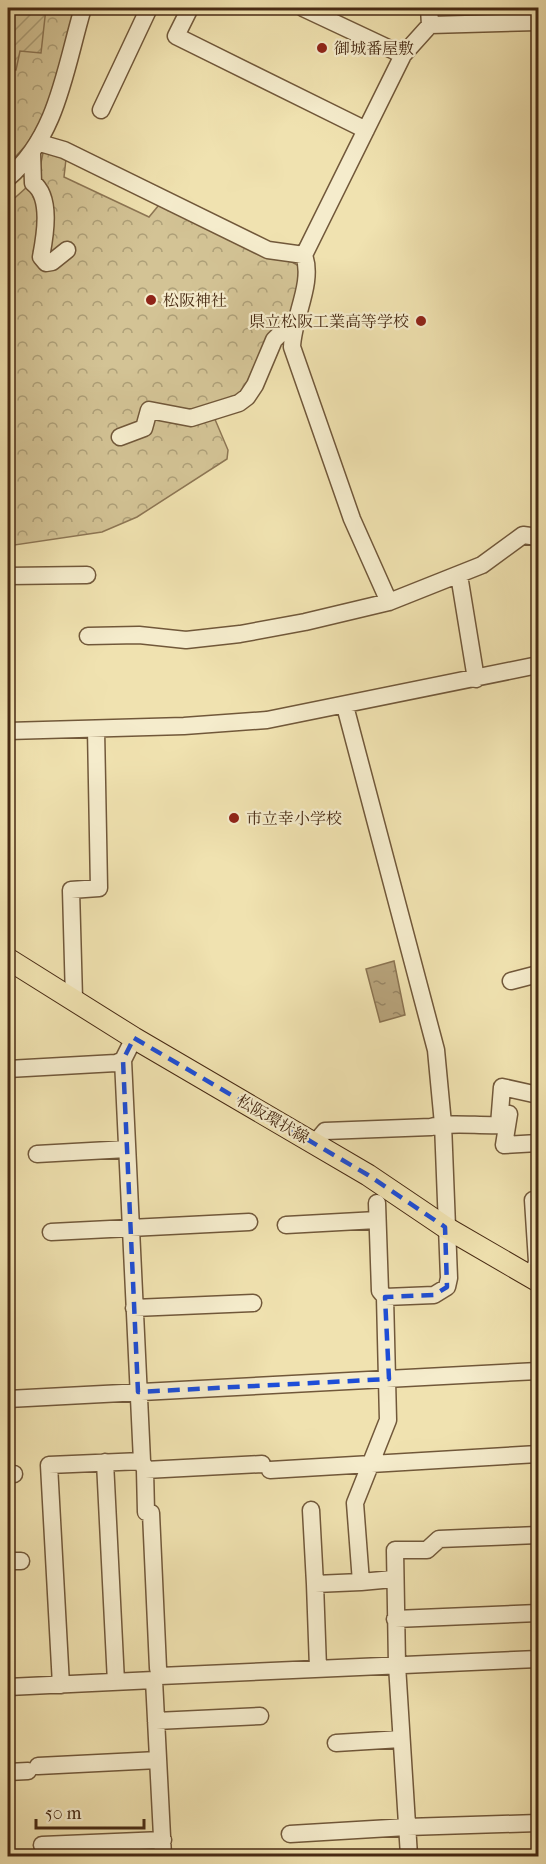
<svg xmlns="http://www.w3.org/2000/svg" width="546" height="1864" font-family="'IM FELL French Canon','Noto Serif JP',serif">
	<defs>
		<pattern id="forest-crowns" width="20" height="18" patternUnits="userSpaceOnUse" patternTransform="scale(1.5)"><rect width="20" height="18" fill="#d3c395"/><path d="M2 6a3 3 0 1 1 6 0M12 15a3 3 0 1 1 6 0" fill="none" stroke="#ad9f78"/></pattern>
		<pattern id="garden-furrows" width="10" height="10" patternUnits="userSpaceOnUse" patternTransform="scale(1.5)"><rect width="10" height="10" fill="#d3c395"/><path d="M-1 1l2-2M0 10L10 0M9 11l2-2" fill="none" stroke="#ad9f78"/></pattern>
		<pattern id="water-ripples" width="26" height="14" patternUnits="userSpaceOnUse" patternTransform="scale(1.5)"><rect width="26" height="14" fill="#b7a37b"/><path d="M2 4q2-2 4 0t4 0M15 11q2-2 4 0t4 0" fill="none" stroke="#978564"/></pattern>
	</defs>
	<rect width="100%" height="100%" fill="#f0e2b0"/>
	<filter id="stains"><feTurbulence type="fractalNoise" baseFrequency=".00333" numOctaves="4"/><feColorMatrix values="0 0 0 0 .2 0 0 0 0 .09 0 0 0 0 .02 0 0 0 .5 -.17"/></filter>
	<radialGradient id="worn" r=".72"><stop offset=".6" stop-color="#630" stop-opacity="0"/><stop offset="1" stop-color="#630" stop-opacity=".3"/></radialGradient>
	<path fill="url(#forest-crowns)" stroke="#8d7654" stroke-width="1.5" d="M8,8h68l-27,100 -22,36 -19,21z
		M53,152l13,7 -2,18 85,40 10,-12 128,54 17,10 -14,52 -37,60 -39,36 14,33 -1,9 -90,58 -35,15 -94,14v-342l30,-27 5,-24z"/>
	<path fill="url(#garden-furrows)" stroke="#8d7654" stroke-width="1.5" d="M8,8h38l-5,45 -21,-2 -4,19 -8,-1z"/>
	<path fill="url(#water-ripples)" stroke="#8a7351" stroke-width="1.5" d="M394,961l11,54 -25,7 -14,-53z"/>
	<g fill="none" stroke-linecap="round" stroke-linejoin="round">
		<g stroke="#71583a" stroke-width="19">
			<path id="minor" d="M190,8l-14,28 190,94
				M303,8l100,47
				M429,8l1,17
				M101,110l48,-102
				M40,143l24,7 204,100 36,5
				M32,154l1,29c19,14 12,53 8,74l5,6 6,-1 15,-12
				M8,178c50,-43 57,-110 75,-170
				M120,437l24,-9 5,-18 42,8 48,-15 8,-6 8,-12 19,-45 8,-8 11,-4
				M459,575l17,104
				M8,576l79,-1
				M389,602l-37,-83 -60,-172c1,-30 22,-64 12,-92l99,-200 27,-30 108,-3
				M88,636l51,-1 47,5 54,-6 65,-12 84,-20 93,-37 41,-30 15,2
				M345,706l91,344 7,74 6,154 -2,9 -13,8 -49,2
				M8,731l176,-5 83,-6 271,-55
				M511,981l27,-7
				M74,999l-3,-109 28,-2 -3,-159
				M134,1038l-11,22 19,401 3,9 1,42 5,1 7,155 2,8
				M8,1069l108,-6 7,-3
				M509,1114l-5,31 34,-2
				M315,1143l10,-12 106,-4c16,-5 48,-1 68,-2l3,-38 36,8
				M37,1154l90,-5
				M377,1203l3,88 5,6 3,123 -33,83 6,79 32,-3
				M286,1225l91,-5
				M51,1232l198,-10
				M532,1277l5,-15 -4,-62h5
				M134,1308l119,-5
				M8,1399l530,-28
				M105,1462l11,220
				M145,1470l117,-6
				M270,1470l268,-16
				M8,1474h6
				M311,1510l4,74
				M8,1561h13
				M395,1619l143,-6
				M318,1668l-3,-84 46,-2
				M154,1680l9,176
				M61,1685l-12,-220 93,-4
				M8,1687l146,-7 6,-4 378,-17
				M156,1721l104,-5
				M336,1743l65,-4
				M38,1766l120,-6
				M8,1772l20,-1
				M290,1834l117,-7 131,-4
				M42,1845l121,-5
				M409,1856l-12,-191 -2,-115h32l12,-11 99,-4"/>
		</g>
		<g stroke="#472a13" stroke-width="23">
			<path id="major" d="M8,959l126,79 234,137 77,52 93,54"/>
		</g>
		<use href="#minor" stroke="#f5eccc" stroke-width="16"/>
		<use href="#major" stroke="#f0e2b0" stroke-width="21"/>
	</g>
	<path fill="none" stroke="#1d4ed8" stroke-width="4.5" stroke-dasharray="12 8" stroke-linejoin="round" d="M134,1038l234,137 77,52 2,60 -13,8 -49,2 4,82 -251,13 -15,-332z"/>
	<g fill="#8f2418" stroke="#f5eccc" stroke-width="2">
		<circle cx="322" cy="48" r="6"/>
		<circle cx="151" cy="300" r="6"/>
		<circle cx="421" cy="321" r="6"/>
		<circle cx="234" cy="818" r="6"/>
	</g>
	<g text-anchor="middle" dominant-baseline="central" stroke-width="4.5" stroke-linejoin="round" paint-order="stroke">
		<g font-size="16" fill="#472a13" stroke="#f5eccc" text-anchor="start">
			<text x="334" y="48">御城番屋敷</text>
			<text x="163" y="300">松阪神社</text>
			<text x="409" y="321" text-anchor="end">県立松阪工業高等学校</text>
			<text x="246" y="818">市立幸小学校</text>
		</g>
		<g font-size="16" fill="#472a13" stroke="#f5eccc">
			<text transform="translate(273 1119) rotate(30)">松阪環状線</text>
		</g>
	</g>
	<rect width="546" height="1864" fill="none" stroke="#f0e2b0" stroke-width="30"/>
	<rect x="9" y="9" width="528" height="1846" fill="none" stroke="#472a13" stroke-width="3"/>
	<rect x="15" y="15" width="516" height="1834" fill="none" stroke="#472a13" stroke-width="1.5"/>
	<path d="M36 1819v9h108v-9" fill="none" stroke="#472a13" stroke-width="3"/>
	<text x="45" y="1819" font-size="18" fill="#472a13" stroke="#f5eccc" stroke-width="4.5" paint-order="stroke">50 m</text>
	<rect width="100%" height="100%" filter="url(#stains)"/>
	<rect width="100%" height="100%" fill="url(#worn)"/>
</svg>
